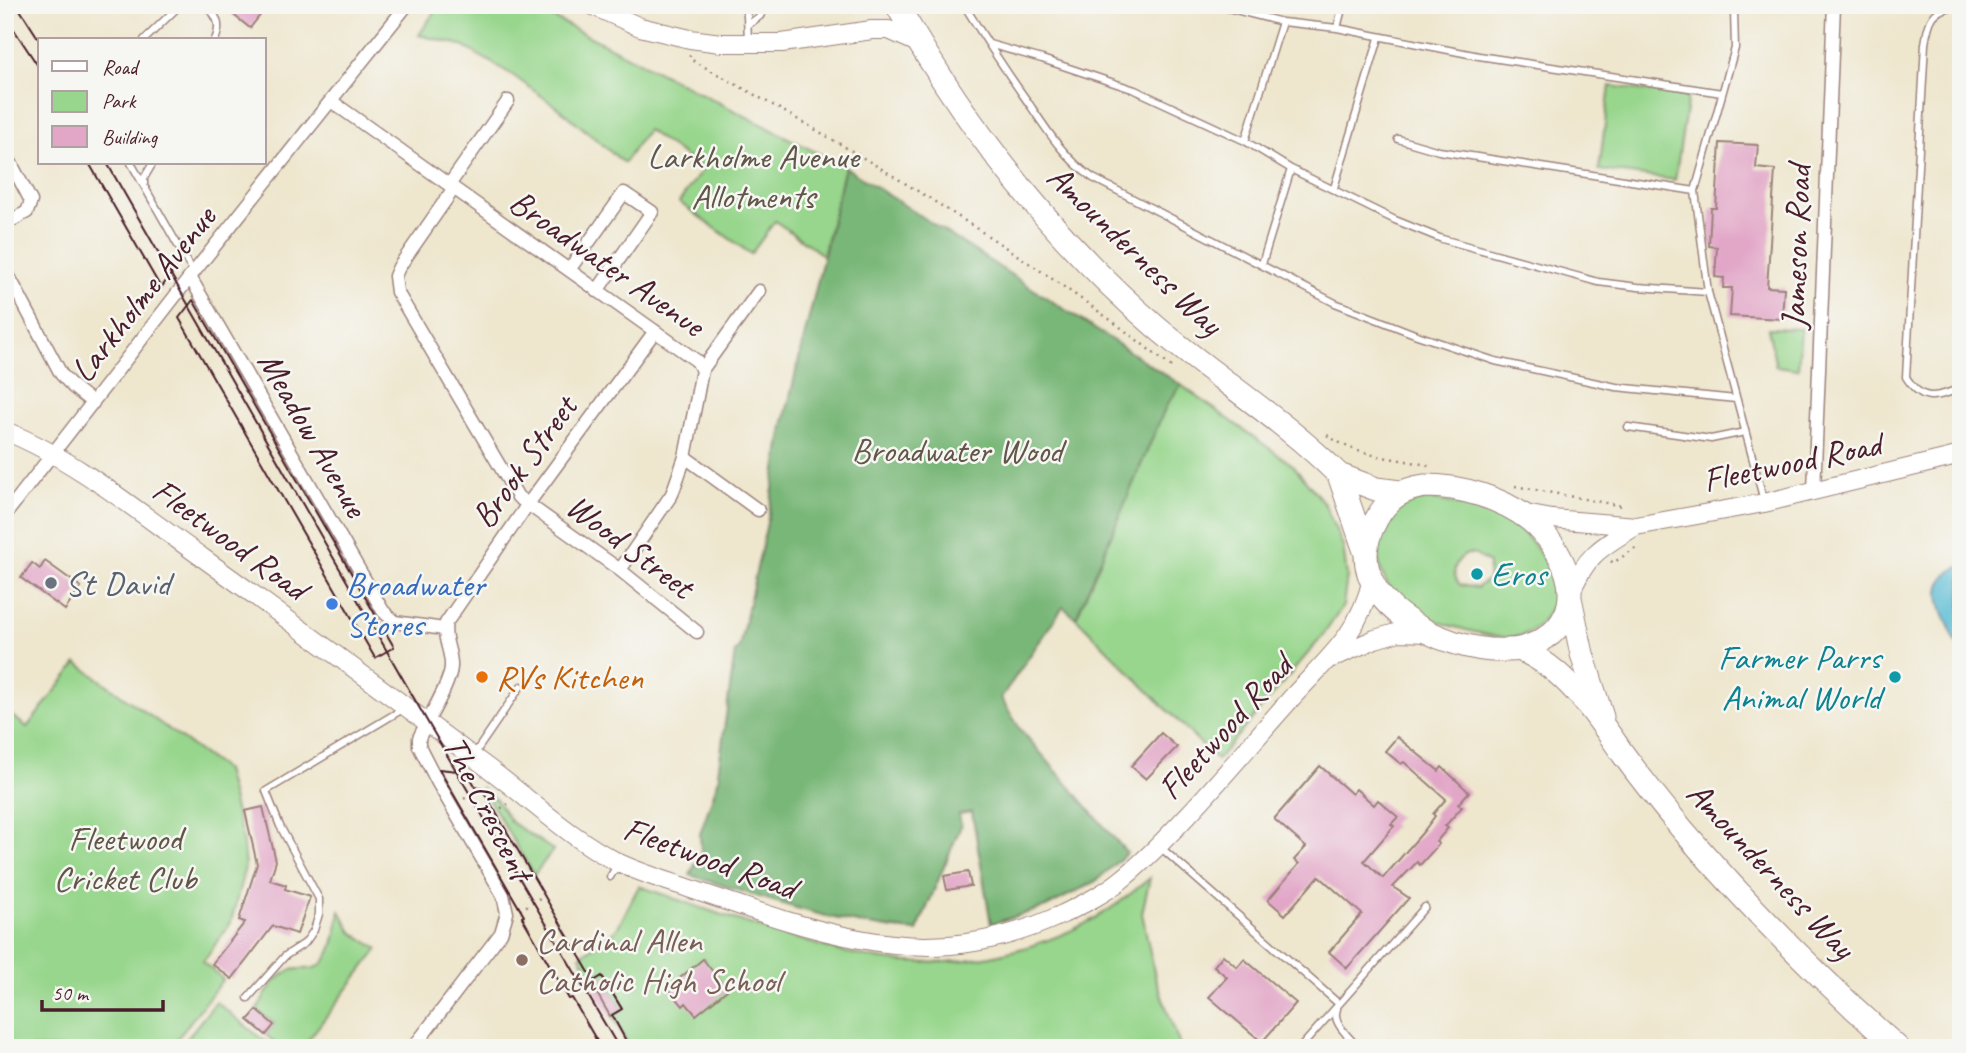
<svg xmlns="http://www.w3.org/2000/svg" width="1966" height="1053" font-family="Caveat,sans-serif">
	<rect width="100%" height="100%" fill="#f6f6f2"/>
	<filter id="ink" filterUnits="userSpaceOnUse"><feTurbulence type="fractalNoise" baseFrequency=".0143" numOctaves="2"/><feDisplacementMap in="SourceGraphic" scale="14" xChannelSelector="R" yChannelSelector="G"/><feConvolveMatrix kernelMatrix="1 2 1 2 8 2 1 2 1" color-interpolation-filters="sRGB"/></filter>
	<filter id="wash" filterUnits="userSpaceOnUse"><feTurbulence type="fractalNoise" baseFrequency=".00686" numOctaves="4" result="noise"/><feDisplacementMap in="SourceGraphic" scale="28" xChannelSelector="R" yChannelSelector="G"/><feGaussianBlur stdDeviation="1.57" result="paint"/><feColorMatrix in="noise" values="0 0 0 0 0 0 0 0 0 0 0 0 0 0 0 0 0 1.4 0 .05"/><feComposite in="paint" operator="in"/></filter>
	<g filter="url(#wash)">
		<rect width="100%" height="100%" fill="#eee6cd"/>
		<path fill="#97d68c" stroke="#707a5c" stroke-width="2" fill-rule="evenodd" d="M439,5h89l317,162 -22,88 -48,-34 -24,33 -72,-52 24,-33 -56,-39 -23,33 -59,-50 -54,-39 -50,-29 -42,-10z
			M1610,86l78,10 -13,84 -76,-10z
			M1768,328l33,1 -3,40 -22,-3z
			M1181,385l113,81 30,37 19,43 4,30 -4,30 -21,31 -105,123 -141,-142 90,-212z
			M1427,499c30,4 67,11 91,30 16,12 31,34 35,53 6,21 -11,48 -33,54 -10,2 -22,1 -32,-1 -28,-6 -57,-13 -80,-29 -45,-32 -40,-99 19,-107zM1467,554h7l15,9 -1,16 -11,9 -17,-3c-9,-11 -7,-24 7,-31z
			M77,663l148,107 17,67 3,30 -14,55 -28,40 20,17 -53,69h-165v-337l22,16z
			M481,787l16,14 14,21 42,28 -19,25z
			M1150,878l-8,35 13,64 26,71h-551l-18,-33 10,-6 -20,-32 -8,4 -14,-25 37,-27 22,-43c45,16 90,32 136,46 43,13 85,27 129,30 70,5 156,-17 213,-58 11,-8 22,-17 33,-26z
			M340,911l12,21 26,17 -76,99h-20l-16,-13 8,-11 -17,-14c7,-13 16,-31 30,-38 9,-5 18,-2 27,-4 20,-5 23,-41 26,-57z
			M216,1002l57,46h-94z"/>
		<path fill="#79b778" stroke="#626b52" stroke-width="2" d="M845,167l336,218 -15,21 -90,212 -13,-11 -62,91 19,31 107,124 -31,28 -50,26 -55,17 -19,-112 -13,2 2,12 -44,105c-77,-5 -153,-33 -227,-56l11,-23 -1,-18 20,-59 -2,-2 17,-121 4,-4 30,-134 14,-88z"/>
		<path fill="#56bbd4" stroke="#506d80" stroke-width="2" d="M1961,566v84c-6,-8 -9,-17 -13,-26 -11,-24 -17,-45 13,-58z"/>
		<g id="blocks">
			<path fill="#e2a6c7" d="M221,5h47l-18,23z
				M1720,143l38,2 -2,23 19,2 -8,117 17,1 -2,31 -52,-3 2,-28h-9l1,-10 -9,-1 2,-30 -8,-1 2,-38h5z
				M45,561l36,26 -16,23 -44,-32 11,-15 8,6z
				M1161,733l16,14 -31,32 -15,-13z
				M1397,737l42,34 3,-4 27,25 -11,12 4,3 -17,19 3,2 -12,14 3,2 -19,21 -3,-3 -24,25 16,11 -62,70 -18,-16 33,-38 -43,-38 -34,39 -17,-15 31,-36 -5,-4 12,-13 -32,-28 46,-53 32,28 4,-5 18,16 4,-5 20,17 -7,7 3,2 -30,35 19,17 40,-46 12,-16 -2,-2 13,-15 -42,-37 -3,2 -16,-13z
				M263,807l13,54 -6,19 16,5 -1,4 25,8 -13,37 -24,-8 -41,53 -20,-15 33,-42 -6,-2 18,-56 -12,-53z
				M968,872l3,14 -24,4 -3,-14z
				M1223,955l14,12 7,-8 52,44 -34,39 -53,-45 18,-20 -13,-11z
				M703,959l24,31 -31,25 -10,-12 -3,3 -15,-18z
				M602,976l20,33 -12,7 -19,-33z
				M257,1010l17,15 -8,10 -18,-15z"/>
		</g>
	</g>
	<g filter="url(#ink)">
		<use href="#blocks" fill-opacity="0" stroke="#9c827c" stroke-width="2"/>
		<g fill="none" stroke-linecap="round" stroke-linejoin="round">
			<g stroke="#9c827c" stroke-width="9">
				<path id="lane" d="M203,5c14,8 19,20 12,35
					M744,5l3,11 1,24
					M964,5c21,34 43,68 66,100 18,27 36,55 63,73l242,125 82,32 78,26 121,26 120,12
					M1216,5l66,17 55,6 142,28 243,37
					M1730,5l4,5 1,38 -40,143 13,101 56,209
					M1961,6c-29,1 -32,13 -36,38l-19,333c16,26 29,21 55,11
					M748,25l12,-9 7,-11
					M1337,28l6,-23
					M144,40l36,-35
					M989,44l53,15 93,31 110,51 46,28 104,51 47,19 156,43 40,5 70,5
					M1398,139l41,12 256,40
					M1245,141l37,-119
					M131,163l62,109
					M144,186v-8l9,-15
					M1334,188l45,-150
					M1262,264l29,-95
					M1628,427l83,12 34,-7
					M473,756l48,-70
					M1159,846l180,158
					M610,877l8,-13
					M248,998l37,-42 20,-13 9,-13 5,-16v-15l-39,-73 -14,-35 137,-82
					M1337,1009c-6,14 13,28 21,39
					M1300,1048l125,-141"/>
			</g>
			<g stroke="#9c827c" stroke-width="15">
				<path id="street" d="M331,101l366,260 5,9 -6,32 -11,55 -13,37 -52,76
					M5,152l26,49 -4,11 -22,12
					M449,185l59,-84
					M454,188l-55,79 -4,9 2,16 121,205 102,73 77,62
					M5,269l56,105 12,13 20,16
					M569,270l55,-77 28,19 -55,79
					M190,277l193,334 12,11 49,7
					M702,370l57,-79
					M685,457l73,53
					M1814,491l20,-486
					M5,515l185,-238 217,-272
					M413,1048l88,-115 6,-20 -4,-18 -65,-112 -19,-37v-8c8,-18 31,-53 32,-71 1,-16 -9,-29 -5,-44l82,-119 127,-173"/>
			</g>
			<g stroke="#9c827c" stroke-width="20">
				<path id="secondary" d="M591,5l49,22 50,12 31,4h61l90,-13h17l29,13
					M5,431c69,27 137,84 198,127 96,69 190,139 285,210 42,31 82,70 129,94 23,11 47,18 71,26 32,11 64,22 96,32 101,31 180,40 279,-6 20,-10 41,-20 58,-34 24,-19 45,-42 66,-64 35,-37 67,-76 101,-114 36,-41 71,-65 84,-123
					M1520,513l32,6 84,7 128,-23 197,-48
					M1570,595c15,-40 31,-48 66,-69
					M1332,658l43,-19 24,-7 29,1"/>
			</g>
			<g stroke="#9c827c" stroke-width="25">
				<path id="highway" d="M897,5c69,121 153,231 259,322 60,51 128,93 183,148l37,14 24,3
					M1339,475l26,76
					M1425,486c36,0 77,12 105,34 32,27 60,80 21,114 -13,10 -27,16 -44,16 -63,4 -175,-52 -131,-130 11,-21 26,-31 49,-34z
					M1570,598l12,56 20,63
					M1521,650c45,19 75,65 102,104 19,26 39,51 59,75 67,78 139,151 216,219"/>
			</g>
			<path stroke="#9c827c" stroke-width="2.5" stroke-dasharray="2 5" stroke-linecap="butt" d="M690,55v4c143,78 283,162 415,257 23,16 45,35 68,52
				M1327,435c34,24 64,21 103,31
				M1515,486l107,20
				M1611,561l2,2 24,-16
				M464,799l11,-9
				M495,812l13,-8
				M520,910l25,-15"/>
			<use href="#lane" stroke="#fff" stroke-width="6"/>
			<use href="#street" stroke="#fff" stroke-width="12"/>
			<use href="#secondary" stroke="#fff" stroke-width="18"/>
			<use href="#highway" stroke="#fff" stroke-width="23"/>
			<path stroke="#4a1f2b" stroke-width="2" d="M17,5l23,36
				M5,16l35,53
				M89,163l72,125 14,-19
				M107,163l320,558 192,327
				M193,300l201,347 -19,11 -196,-340z
				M439,769l28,3 10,17 4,-2 113,194 8,-5 20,33 -10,6 18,33
				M439,769l85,147 -2,1 47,82 3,-1 29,50"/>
		</g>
	</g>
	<g fill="#0f9aa8" stroke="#f6f6f2" stroke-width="2.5">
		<circle cx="1477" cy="574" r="7"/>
		<circle cx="1895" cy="677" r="7"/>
	</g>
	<circle fill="#6b7280" stroke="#f6f6f2" stroke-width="2.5" cx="51" cy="583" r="7"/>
	<circle fill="#3f7fe0" stroke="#f6f6f2" stroke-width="2.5" cx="332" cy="604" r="7"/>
	<circle fill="#e8710a" stroke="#f6f6f2" stroke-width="2.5" cx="482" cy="677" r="7"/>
	<circle fill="#8d6e63" stroke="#f6f6f2" stroke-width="2.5" cx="522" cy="960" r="7"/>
	<g text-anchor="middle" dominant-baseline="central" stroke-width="5" stroke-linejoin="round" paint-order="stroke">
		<g font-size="35" fill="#615648" stroke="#f6f6f2">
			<text x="753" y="156">Larkholme Avenue<tspan x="753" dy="40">Allotments</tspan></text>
			<text x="957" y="450">Broadwater Wood</text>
			<text x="125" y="838">Fleetwood<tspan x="125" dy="40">Cricket Club</tspan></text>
		</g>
		<g font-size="35" fill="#4a1f2b" stroke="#f6f6f2">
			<text transform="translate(1796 247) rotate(-88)">Jameson Road</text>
			<text transform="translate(1135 250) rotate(44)">Amounderness Way</text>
			<text transform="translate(607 263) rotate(35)">Broadwater Avenue</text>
			<text transform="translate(143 294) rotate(-52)">Larkholme Avenue</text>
			<text transform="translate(313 434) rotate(60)">Meadow Avenue</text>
			<text transform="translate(524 462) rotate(-54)">Brook Street</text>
			<text transform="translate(1792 462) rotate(-12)">Fleetwood Road</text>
			<text transform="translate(230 539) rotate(36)">Fleetwood Road</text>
			<text transform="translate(630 546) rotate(37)">Wood Street</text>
			<text transform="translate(1225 727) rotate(-48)">Fleetwood Road</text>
			<text transform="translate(488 808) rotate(63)">The Crescent</text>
			<text transform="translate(710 858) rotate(20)">Fleetwood Road</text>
			<text transform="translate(1771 870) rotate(47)">Amounderness Way</text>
		</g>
		<g font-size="35" fill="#0d838f" stroke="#f6f6f2" text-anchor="start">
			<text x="1491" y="574">Eros</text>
			<text x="1881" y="657" text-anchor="end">Farmer Parrs<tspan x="1881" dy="40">Animal World</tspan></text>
		</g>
		<g font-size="35" fill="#5b616d" stroke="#f6f6f2" text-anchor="start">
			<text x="65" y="583">St David</text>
		</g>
		<g font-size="35" fill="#366cbe" stroke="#f6f6f2" text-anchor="start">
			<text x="346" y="584">Broadwater<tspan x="346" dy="40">Stores</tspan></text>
		</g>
		<g font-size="35" fill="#c56008" stroke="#f6f6f2" text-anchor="start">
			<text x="496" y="677">RVs Kitchen</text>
		</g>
		<g font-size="35" fill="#785e54" stroke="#f6f6f2" text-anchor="start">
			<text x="536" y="940">Cardinal Allen<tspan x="536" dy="40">Catholic High School</tspan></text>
		</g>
	</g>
	<rect width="1966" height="1053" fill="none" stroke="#f6f6f2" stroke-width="28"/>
	<rect x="38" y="38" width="228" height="126" fill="#f6f6f2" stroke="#b1a0a2" stroke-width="2"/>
	<rect x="52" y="61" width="35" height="10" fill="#ffffff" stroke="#b1a0a2" stroke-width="2"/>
	<text x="102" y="74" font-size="21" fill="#4a1f2b">Road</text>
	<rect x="52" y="91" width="35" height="21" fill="#97d68c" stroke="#b1a0a2" stroke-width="2"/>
	<text x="102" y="108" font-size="21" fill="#4a1f2b">Park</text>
	<rect x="52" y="126" width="35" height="21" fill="#e2a6c7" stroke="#b1a0a2" stroke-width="2"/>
	<text x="102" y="144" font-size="21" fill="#4a1f2b">Building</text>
	<path d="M42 1000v10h121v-10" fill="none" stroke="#4a1f2b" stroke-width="3.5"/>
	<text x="52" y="1000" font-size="21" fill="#4a1f2b" stroke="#f6f6f2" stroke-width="5" paint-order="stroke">50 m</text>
</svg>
